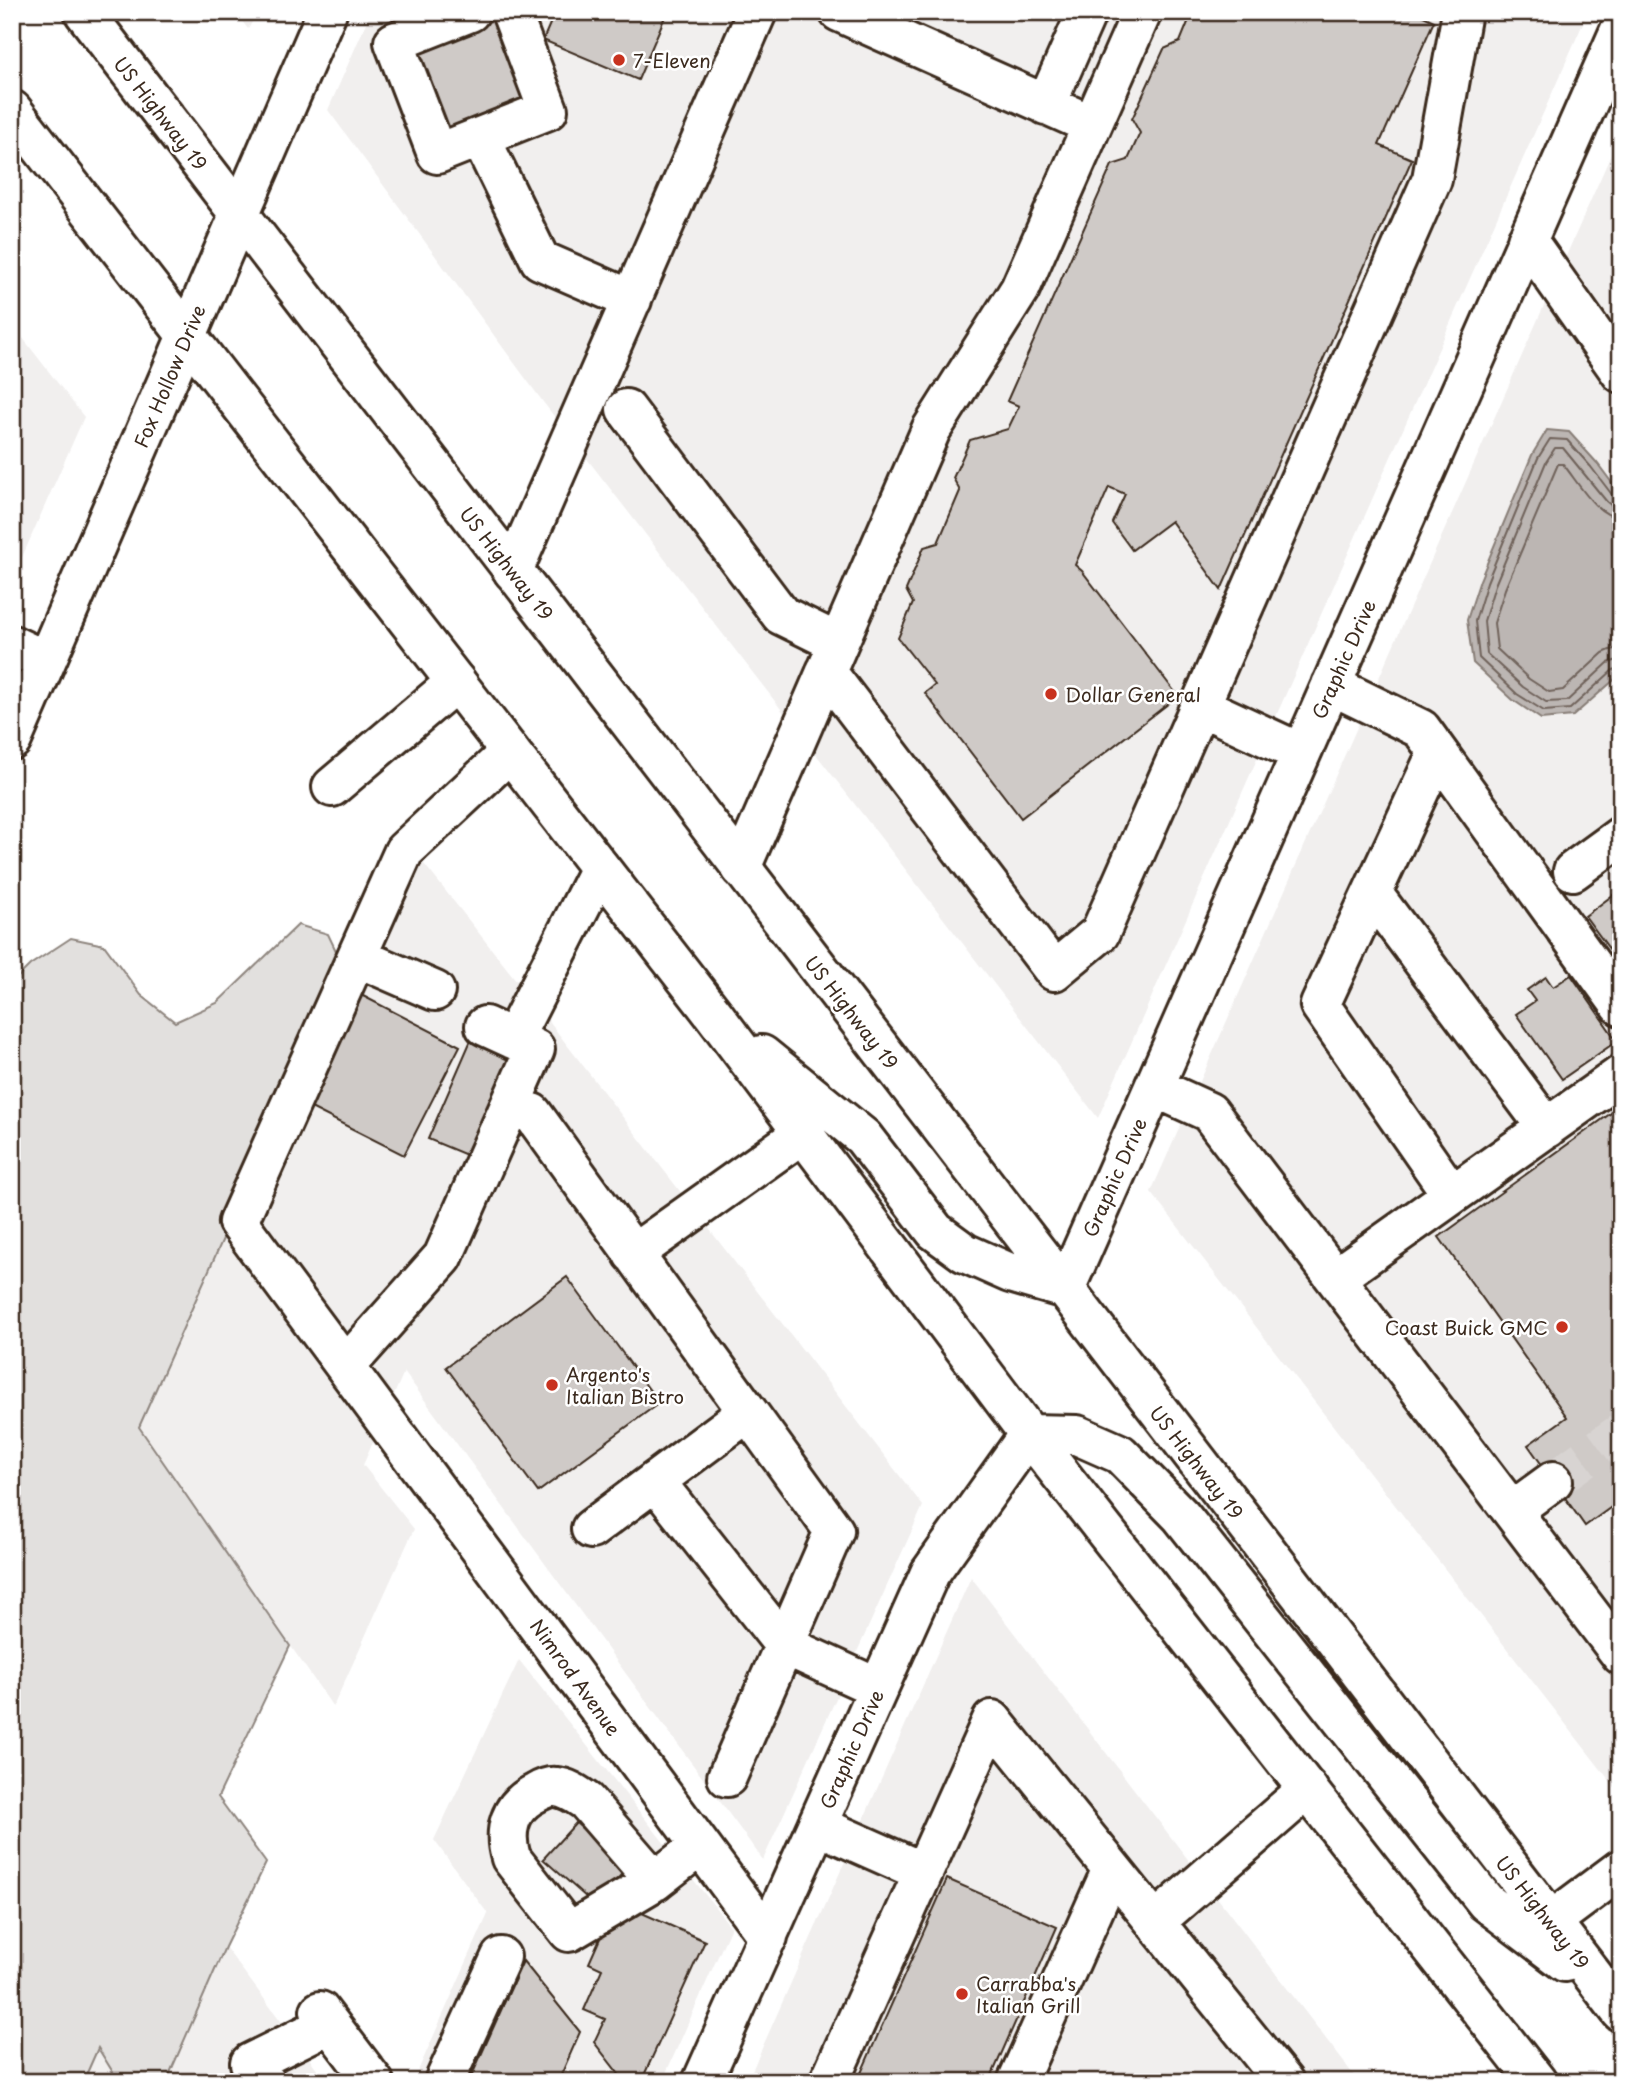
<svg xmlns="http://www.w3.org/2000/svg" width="1633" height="2094" font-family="'Playpen Sans',sans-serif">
	<rect width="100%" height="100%" fill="#fff"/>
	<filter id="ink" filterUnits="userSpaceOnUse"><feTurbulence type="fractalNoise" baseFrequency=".0143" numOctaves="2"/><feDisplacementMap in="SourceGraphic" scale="14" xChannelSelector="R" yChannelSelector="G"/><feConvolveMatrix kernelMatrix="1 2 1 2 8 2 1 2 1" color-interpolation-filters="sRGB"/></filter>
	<g filter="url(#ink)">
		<path fill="#f1efee" d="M235,12h23l-10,17z
			M371,12h1217l-490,1106 -555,-716 -215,-292z
			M1621,132v1663l-470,-603z
			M12,324l72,93 -72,163z
			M402,836l152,192 369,478 -160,354 -359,-488 -41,93 51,64 -81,178 -194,-280z
			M971,1577l388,505h-612z
			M519,1660l212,267 -69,155h-239l-6,-9 71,-159 -54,-74z
			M225,1947l102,135h-161z
			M98,2047l21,35h-36z"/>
		<path fill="#e2e0de" stroke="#8e857e" stroke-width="2" d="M298,925l30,9 10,21 3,19 -202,453 151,219 -72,151 48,66 -41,84 -59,135h-47l-21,-34 -15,34h-71v-1099l18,-18 41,-27 33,7 37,50 34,27 42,-19z"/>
		<path fill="#bcb6b3" stroke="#887e77" stroke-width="2" d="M1547,430l22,2 28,31 24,32v176l-7,9 -41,36 -32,3 -28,-19 -40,-37 -6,-43 13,-40 52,-125z"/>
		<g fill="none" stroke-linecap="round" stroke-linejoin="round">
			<path stroke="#6f625a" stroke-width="2" d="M1621,498l-8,-2 -22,-29 -24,-27 -17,-1 -12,19 -51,124 -12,39 4,37 38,36 27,17 26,-2 43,-39 8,-2
				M1621,507l-9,-1 -5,-4 -44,-54h-8l-9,14 -51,123 -11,36 3,33 36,33 23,15 21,-1 41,-38 13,-4
				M1621,518c-25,-1 -43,-36 -58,-54h-5l-53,125 -11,34 3,26 32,30 20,13 14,-2 40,-37 7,-3 11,-2"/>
		</g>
		<path fill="#cfcac7" stroke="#3b2a1e" stroke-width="2" d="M555,12h112l-29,68 -95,-40z
			M1186,12h229l19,9 -55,124 33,14 -191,431 -50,-69 -39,29 -20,-27 13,-29 -16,-7 -34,78 7,6 96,125 -157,122 -96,-125 10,-8 -37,-47 15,-35 -7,-13 18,-43 14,-4 22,-52 -7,-13 17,-38 38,-11 11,-23 -12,-5 105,-236 16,-5 12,-27 -8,-14 32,-70 16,-7 9,-22z
			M497,17l32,82 -83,35 -33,-83z
			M1621,889v76l-36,-49z
			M1571,975l46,66 -55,38 -46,-65 19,-13 -8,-11 19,-13 7,10z
			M361,995l99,51 -56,109 -99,-50z
			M471,1040l48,21 -43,98 -48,-20z
			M1621,1106v394l-36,26 -57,-81 39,-28 -128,-180z
			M567,1277l92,126 -121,89 -92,-125z
			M576,1823l51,45 -32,37 -52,-46z
			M947,1879l110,48 -68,155h-132z
			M633,1909l72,32 -64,141h-16l-31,-40 11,-23 -21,-9 18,-41 -13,-6 16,-36z
			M523,1961l57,71 -22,50h-89z"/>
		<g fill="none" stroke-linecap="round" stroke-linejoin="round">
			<path stroke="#d8d4d2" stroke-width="38" stroke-dasharray="38 19" stroke-linecap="butt" d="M1553,1481l68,-49"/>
			<g stroke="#3b2a1e" stroke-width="44">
				<path id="minor" d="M470,12l-76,30 43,112 111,-44 -37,-98
					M839,12l253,113
					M1046,105l41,-93
					M480,137l60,123 92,40
					M1527,240l94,133
					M626,409l155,206 57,28
					M513,571l244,-559
					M12,645l34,16
					M826,671l228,300 46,-38 332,-754 30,-167
					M1331,685l90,44 200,277
					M1200,706l101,47
					M12,740l315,-728
					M510,752l-106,99 -166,371 530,715
					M1437,753l-117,252 132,190
					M332,787l124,-105
					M741,868l190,-438 89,-141 122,-277
					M1573,871l48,-35
					M1372,893l175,235
					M357,957l78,34
					M513,1039l87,-171
					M1154,1087l55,25 412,543
					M532,1113l302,418 -107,246
					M633,1254l170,-121
					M1335,1278l286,-203
					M1065,1289l556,-1261
					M346,1366l97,-109 92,-208 -50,-23
					M655,1481l129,164 94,43
					M1512,1511l41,-30
					M591,1529l157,-117
					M817,1825l106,47
					M655,1881l-69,-80c-9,-6 -18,-13 -30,-14 -6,-1 -15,3 -20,6 -27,13 -33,38 -25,65l58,74 86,-51 45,-35
					M1155,1922l153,-133
					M1550,1922l71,-53
					M320,2011l54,71
					M266,2082l-16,-19 79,-39
					M444,2082l57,-125
					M702,2082l228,-509 99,-139
					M829,2082l163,-362 292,362
					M1017,2082l95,-213"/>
			</g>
			<g stroke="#3b2a1e" stroke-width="44">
				<path id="highway" d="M84,12l1537,2000
					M12,110l703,906 314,418 508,648
					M762,1055l101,82 72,94 30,22 45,20 55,16
					M1029,1434l48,1 43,19 61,62 305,386 79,60"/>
			</g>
			<use href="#minor" stroke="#fff" stroke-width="38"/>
			<use href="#highway" stroke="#fff" stroke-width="38"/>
		</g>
	</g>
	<g fill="#c8321e" stroke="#fff" stroke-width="2.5">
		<circle cx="619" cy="60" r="7"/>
		<circle cx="1051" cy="694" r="7"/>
		<circle cx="1562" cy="1327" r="7"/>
		<circle cx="552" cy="1385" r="7"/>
		<circle cx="962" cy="1994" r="7"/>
	</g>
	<g text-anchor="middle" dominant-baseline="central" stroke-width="5" stroke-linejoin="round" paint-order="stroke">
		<g font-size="19" fill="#3b2a1e" stroke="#fff" text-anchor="start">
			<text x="633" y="60">7-Eleven</text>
			<text x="1065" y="694">Dollar General</text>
			<text x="1548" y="1327" text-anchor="end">Coast Buick GMC</text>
			<text x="566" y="1374">Argento's<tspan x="566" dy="22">Italian Bistro</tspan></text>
			<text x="976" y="1983">Carrabba's<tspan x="976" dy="22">Italian Grill</tspan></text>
		</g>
		<g font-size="19" fill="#3b2a1e" stroke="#fff">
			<text transform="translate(161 113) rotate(52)">US Highway 19</text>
			<text transform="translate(169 376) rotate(-67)">Fox Hollow Drive</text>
			<text transform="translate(507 563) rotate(52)">US Highway 19</text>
			<text transform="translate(1343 659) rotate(-66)">Graphic Drive</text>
			<text transform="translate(852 1012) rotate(52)">US Highway 19</text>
			<text transform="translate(1114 1177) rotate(-66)">Graphic Drive</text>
			<text transform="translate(1197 1462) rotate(52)">US Highway 19</text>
			<text transform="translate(576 1677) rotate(54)">Nimrod Avenue</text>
			<text transform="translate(851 1749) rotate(-66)">Graphic Drive</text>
			<text transform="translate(1543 1912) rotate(52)">US Highway 19</text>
		</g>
	</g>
	<rect width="1633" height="2094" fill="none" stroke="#fff" stroke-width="42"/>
	<rect x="21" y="21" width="1591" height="2052" fill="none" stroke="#3b2a1e" stroke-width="2.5" filter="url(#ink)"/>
</svg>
